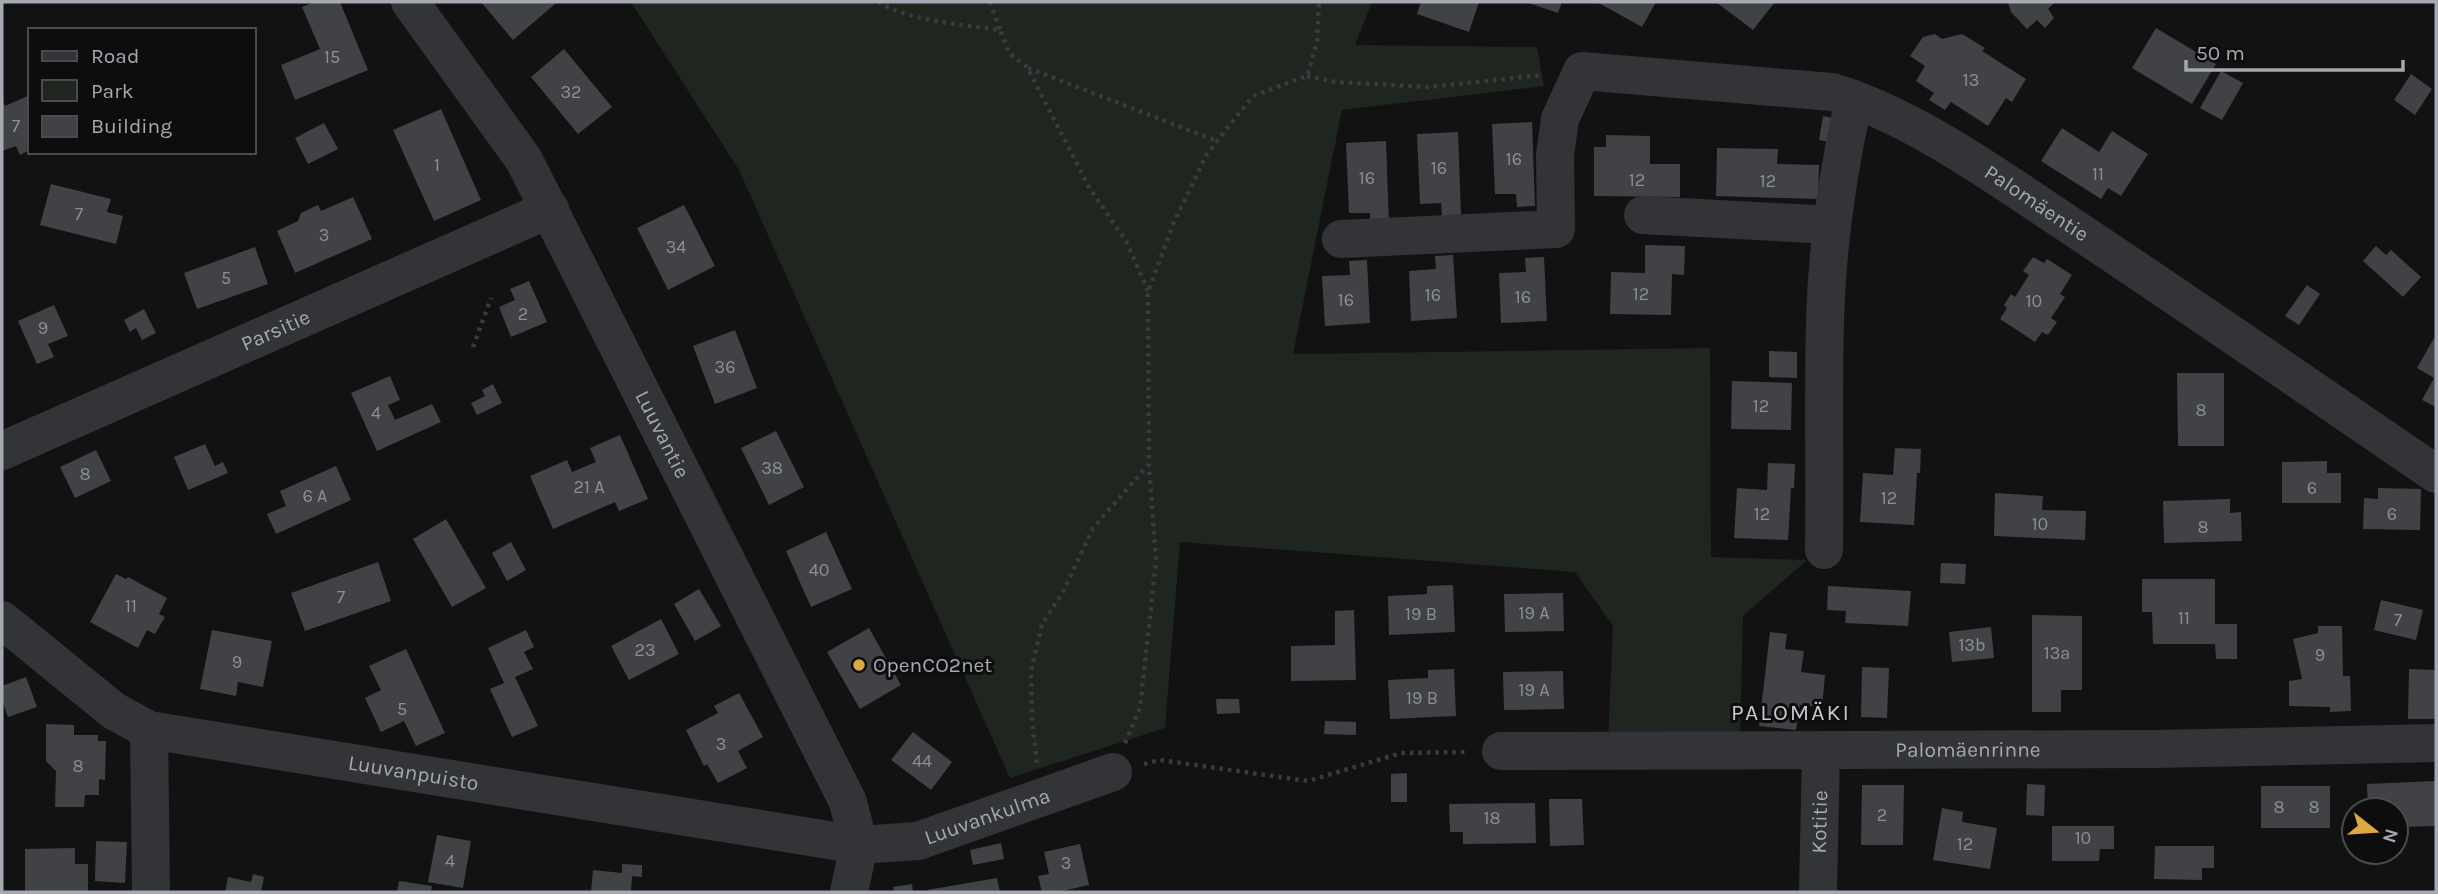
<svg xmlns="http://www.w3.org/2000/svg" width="2438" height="894" font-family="Karla,sans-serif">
	<rect width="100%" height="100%" fill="#121213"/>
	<path fill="#1f251f" d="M631,2h741l-17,43 182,2 7,39 -202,24 -49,244 417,-6 1,209 96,3 -64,56 -3,120 -132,6 5,-116 -38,-54 -395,-30 -15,186 -155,50 -271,-608z"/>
	<path fill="#414246" d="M314,2h26l28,68 -73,30 -14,-35 39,-16 -18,-42z
		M481,2h73l1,2 -42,36z
		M1421,2h58l-10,30 -52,-18z
		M1526,2h36l-4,11z
		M1597,2h59l-14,25z
		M1716,2h59l-22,28z
		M2008,2h47l-7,7 6,9 -9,10 -8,-8 -10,9 -16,-17z
		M2156,28l60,36 -24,40 -60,-36z
		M1935,34l7,5 20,-5 23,14 -3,3 44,28 -14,23 -6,-4 -18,28 -37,-24 -6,8 -16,-10 5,-7 -18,-12 9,-15 -15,-10 13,-19z
		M564,49l48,58 -34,27 -47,-57z
		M2221,71l22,12 -21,37 -22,-12z
		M2411,74l21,15 -17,26 -21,-15z
		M30,95v55l-10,5 -4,-9 -14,5v-52l3,7z
		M441,109l40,91 -47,21 -41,-91z
		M1823,116l10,2 -4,24 -10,-2z
		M1532,122l3,84 -18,1 -1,-13h-21l-3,-70z
		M324,123l14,26 -30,15 -13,-26z
		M2062,128l37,24 13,-21 36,23 -27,42 -13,-8 -7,11 -60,-38z
		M1458,132l3,84 -19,1 -1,-14 -21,1 -3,-70z
		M1606,135l44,1v28h30v33l-86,-1v-49h12z
		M1386,141l3,84 -19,1v-13h-21l-3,-70z
		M1717,148l61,1 -1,15 42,1 -1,34 -102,-3z
		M51,184l60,15 -4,13 16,4 -7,28 -76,-19z
		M353,197l19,42 -77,34 -18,-42 21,-10 3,-8 17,-8 3,6z
		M684,205l31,61 -47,24 -31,-62z
		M1645,245l40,1 -1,29 -12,-1 -1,41 -61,-1 1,-42 34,1z
		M2376,246l10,9 5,-5 30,27 -18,20 -40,-36z
		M255,247l13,37 -71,25 -13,-36z
		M1453,255l4,63 -46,3 -2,-50 27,-2 -1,-13z
		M1544,257l3,64 -46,2 -2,-50 27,-1 -1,-14z
		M2033,257l11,6 3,-4 25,16 -12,19 5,3 -14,21 6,4 -9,13 -6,-3 -7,10 -35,-23 7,-11 -3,-3 7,-11 4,3 14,-22 -6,-4z
		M1367,260l3,63 -45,3 -3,-50 28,-1 -1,-14z
		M529,281l18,41 -36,15 -12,-30 16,-7 -5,-11z
		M2307,285l13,9 -21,31 -14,-9z
		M54,305l14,31 -20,8 6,13 -17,7 -19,-43z
		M144,309l12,24 -14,7 -6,-12 -6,4 -6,-12z
		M735,330l22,58 -42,16 -22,-58z
		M2434,338l2,1v68l-14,-7 12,-22 -17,-10z
		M1769,351l28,1v26l-28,-1z
		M2177,373h47v73h-46z
		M390,376l10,24 -12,5 7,15 37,-16 9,18 -64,29 -26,-58z
		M1732,381l60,2 -1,47 -60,-1z
		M493,384l9,19 -25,12 -6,-12 14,-7 -3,-6z
		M776,431l28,56 -35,18 -28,-57z
		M620,435l28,64 -29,12 -4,-9 -62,27 -23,-53 37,-16 5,12 24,-10 -6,-14z
		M205,444l10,22 8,-4 5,11 -40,17 -14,-33z
		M1895,448l26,1 -1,24h-3l-3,52 -54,-3 3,-49 30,2z
		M96,450l15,31 -36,17 -15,-31z
		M2327,461v12h14v30h-59v-41z
		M1768,463l27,1 -1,24h-3l-3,52 -54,-2 3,-50 30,2z
		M336,466l15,34 -75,34 -9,-20 19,-8 -6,-15z
		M2378,488l43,1 -1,41 -57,-1 1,-31 14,1z
		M1995,493l48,3 -1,14 44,1 -1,29 -91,-4z
		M2230,499v14l11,-1 1,29 -78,2 -1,-42z
		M446,519l40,69 -34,19 -39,-68z
		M826,532l26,57 -41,18 -25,-56z
		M511,542l15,28 -19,11 -15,-28z
		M378,562l13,39 -86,30 -14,-38z
		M1941,563l25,1 -1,20 -25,-1z
		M116,574l10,5 2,-2 39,21 -8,16 6,3 -10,17 -8,-4 -9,18 -48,-26z
		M2142,579h73v45h22v35h-21l-1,-15h-62l-1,-32h-10z
		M1453,585l2,47 -66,3 -1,-39 39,-2v-8z
		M1828,586l83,5 -3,35 -63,-3 1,-12 -19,-1z
		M699,589l22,37 -26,15 -21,-37z
		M1563,593l1,38 -59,1 -1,-38z
		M2381,600l42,10 -7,30 -42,-10z
		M1354,610l2,70 -65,1v-35l44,-1v-34z
		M2032,615l50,1v74h-21v22h-29z
		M661,619l18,35 -50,26 -18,-34z
		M2318,626h24l1,50h7l1,35 -21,1v-5l-41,-1v-25l13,-2 -9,-40 25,-6z
		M1991,627l3,31 -42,4 -3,-30z
		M869,628l32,57 -41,24 -33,-57z
		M212,630l60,11 -9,46 -25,-5 -2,14 -36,-7z
		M526,630l8,17 -10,5 9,17 -18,8 23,49 -26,11 -22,-48 14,-6 -16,-35z
		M1770,632l17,2 -2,15 19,2 -3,21 24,3 -3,32 -22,-2 -4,25 -37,-4z
		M406,649l39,84 -29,13 -12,-25 -23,11 -16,-34 16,-8 -12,-24z
		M1862,667l27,1 -2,50 -26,-1z
		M1454,669l2,47 -66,3 -2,-39 40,-2v-8z
		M2409,669l27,1v49h-28z
		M1563,671l1,38 -60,1 -1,-38z
		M26,677l11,30 -29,10 -6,-17v-14z
		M739,693l24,44 -25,14 9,17 -29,15 -11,-19 -3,2 -18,-36 32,-17 -4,-7z
		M1216,699h23l1,14 -23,1z
		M1325,721l31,1v13l-32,-1z
		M46,724l28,1v10h24v6h8l-1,39 -6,-1v16h-14l-1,12h-29l1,-36 -10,-10z
		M913,732l39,30 -21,28 -40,-30z
		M1407,773v29h-16v-28z
		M2435,781l1,45 -40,1v-17h-28l-1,-26z
		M2027,784l18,1 -1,31 -18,-1z
		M1862,785h42l-1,60h-42z
		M2261,786h69v42h-69z
		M1549,799h33l2,46 -34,1z
		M1535,803l1,40 -73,1v-12h-13l-1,-28z
		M1942,808l21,4 -1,10 35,6 -7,41 -57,-9z
		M2052,826h62v23h-14l-1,12h-47z
		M437,835l34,6 -8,47 -35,-6z
		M96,841l31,1 -2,41 -30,-2z
		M1001,843l3,16 -31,6 -3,-15z
		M1080,844l9,41 -31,7h-16l-4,-16 11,-2 -5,-22z
		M2155,846h59v22h-12v12l-48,-1z
		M75,848v16h13v28h-63v-43z
		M622,864l20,1v12l-10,-1 -1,16h-40l2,-22 29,3z
		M253,874l11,3 -3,15h-36l3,-15 23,5z
		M997,878l3,14h-72l-1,-2z
		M399,881l33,5 -1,6h-34z
		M912,884l1,8h-19l-1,-5z"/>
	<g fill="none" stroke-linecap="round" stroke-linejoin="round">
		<path stroke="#393b3f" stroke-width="4.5" stroke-dasharray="3.5 5" stroke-linecap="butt" d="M878,2c36,20 81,22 122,28l9,23 18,14 63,122 36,52 22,50
			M990,2l10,28
			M1028,68l189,73
			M1307,76l29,6 92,5 115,-12
			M473,347l18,-49
			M1125,743l15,-35 16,-147 -7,-96
			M1037,763l-5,-42 -1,-50 11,-47 21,-32 30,-64 56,-64 -1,-172 26,-70 33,-68 46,-58 54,-20 10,-33 2,-41
			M1144,764l16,-4 148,21 93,-28 68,-1"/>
		<g stroke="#333438" stroke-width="38">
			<path id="s1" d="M410,2l114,158 324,642 11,43 -10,47"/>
			<path d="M1643,215l189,10"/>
			<path id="s2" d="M1341,239l215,-10 -1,-74 5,-36 22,-48 250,21c82,24 168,87 239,134 123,82 244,165 365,248"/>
			<path id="s3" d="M2,451l548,-242"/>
			<path d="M1824,550c1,-77 -1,-153 1,-230 2,-74 13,-149 29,-221"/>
			<path id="s4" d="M2,620l112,91 35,19 710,115 59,-4 195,-69"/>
			<path d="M149,730l2,162"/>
			<path id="s5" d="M1501,751l654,-2 281,-6"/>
			<path id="s6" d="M1818,892l3,-140"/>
		</g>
	</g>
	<circle fill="#dca841" stroke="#0d0d0e" stroke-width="2.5" cx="859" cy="665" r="7"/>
	<g text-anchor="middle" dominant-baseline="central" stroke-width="6" stroke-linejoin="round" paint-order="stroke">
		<g font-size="18" fill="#8c8f97">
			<text x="332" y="57">15</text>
			<text x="1971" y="80">13</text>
			<text x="571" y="92">32</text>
			<text x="16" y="126">7</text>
			<text x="1514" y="159">16</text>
			<text x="437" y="165">1</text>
			<text x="1439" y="168">16</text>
			<text x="2098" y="174">11</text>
			<text x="1367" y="178">16</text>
			<text x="1637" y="180">12</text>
			<text x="1768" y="181">12</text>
			<text x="79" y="214">7</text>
			<text x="324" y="235">3</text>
			<text x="676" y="247">34</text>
			<text x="226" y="278">5</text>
			<text x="1641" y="294">12</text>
			<text x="1433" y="295">16</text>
			<text x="1523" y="297">16</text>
			<text x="1346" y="300">16</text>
			<text x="2034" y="301">10</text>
			<text x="523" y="314">2</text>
			<text x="43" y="328">9</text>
			<text x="725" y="367">36</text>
			<text x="1761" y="406">12</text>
			<text x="2201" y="410">8</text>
			<text x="376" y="413">4</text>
			<text x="772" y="468">38</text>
			<text x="85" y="474">8</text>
			<text x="589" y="487">21 A</text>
			<text x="2312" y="488">6</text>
			<text x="315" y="496">6 A</text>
			<text x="1889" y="498">12</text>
			<text x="1762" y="514">12</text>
			<text x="2392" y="514">6</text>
			<text x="2040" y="524">10</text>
			<text x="2203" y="527">8</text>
			<text x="819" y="570">40</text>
			<text x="341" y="597">7</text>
			<text x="131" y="606">11</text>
			<text x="1534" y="613">19 A</text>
			<text x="1421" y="614">19 B</text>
			<text x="2184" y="618">11</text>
			<text x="2398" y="620">7</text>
			<text x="1972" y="645">13b</text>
			<text x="645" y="650">23</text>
			<text x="2057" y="653">13a</text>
			<text x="2320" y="655">9</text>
			<text x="237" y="662">9</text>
			<text x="1534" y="690">19 A</text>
			<text x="1422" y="698">19 B</text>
			<text x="402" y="709">5</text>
			<text x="721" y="744">3</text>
			<text x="922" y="761">44</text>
			<text x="78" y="766">8</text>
			<text x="2279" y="807">8</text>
			<text x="2314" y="807">8</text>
			<text x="1882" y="815">2</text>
			<text x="1492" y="818">18</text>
			<text x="2083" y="838">10</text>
			<text x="1965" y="844">12</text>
			<text x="450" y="861">4</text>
			<text x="1066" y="863">3</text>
		</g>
		<g font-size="21" fill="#a5a9b2" stroke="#0d0d0e">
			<text stroke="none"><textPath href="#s2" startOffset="863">Palomäentie</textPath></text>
			<text stroke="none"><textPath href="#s3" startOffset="299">Parsitie</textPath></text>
			<text stroke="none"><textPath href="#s1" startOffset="502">Luuvantie</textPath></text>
			<text stroke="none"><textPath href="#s5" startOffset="467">Palomäenrinne</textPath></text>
			<text stroke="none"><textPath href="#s4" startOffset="452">Luuvanpuisto</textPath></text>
			<text stroke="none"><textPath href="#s4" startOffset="1036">Luuvankulma</textPath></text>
			<text stroke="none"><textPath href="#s6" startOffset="70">Kotitie</textPath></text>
		</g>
		<g font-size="21" fill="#a5a9b2" stroke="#0d0d0e" text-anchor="start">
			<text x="873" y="665">OpenCO2net</text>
		</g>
		<g font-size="23" letter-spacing="2" fill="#c5c8cf" stroke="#0d0d0e">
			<text x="1791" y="712">PALOMÄKI</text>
		</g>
	</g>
	<rect width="2438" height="894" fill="none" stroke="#a5a9b2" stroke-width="7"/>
	<rect x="28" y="28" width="228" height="126" fill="#0d0d0e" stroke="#4a4b50" stroke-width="2"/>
	<rect x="42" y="51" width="35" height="10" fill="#333438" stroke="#4a4b50" stroke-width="2"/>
	<text x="91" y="63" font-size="21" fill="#a5a9b2">Road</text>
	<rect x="42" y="80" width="35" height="21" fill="#1f251f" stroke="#4a4b50" stroke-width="2"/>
	<text x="91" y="98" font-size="21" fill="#a5a9b2">Park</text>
	<rect x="42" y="116" width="35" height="21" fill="#414246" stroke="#4a4b50" stroke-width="2"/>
	<text x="91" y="133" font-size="21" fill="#a5a9b2">Building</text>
	<g transform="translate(2375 831) rotate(107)"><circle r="33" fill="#0d0d0e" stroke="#4a4b50" stroke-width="2"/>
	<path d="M0-5L12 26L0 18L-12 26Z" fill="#dca841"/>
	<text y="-10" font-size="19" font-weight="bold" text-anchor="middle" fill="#a5a9b2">N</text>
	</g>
	<path d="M2186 60v10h217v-10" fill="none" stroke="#a5a9b2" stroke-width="3.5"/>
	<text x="2196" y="60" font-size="21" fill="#a5a9b2" stroke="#0d0d0e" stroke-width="5" paint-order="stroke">50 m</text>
</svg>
